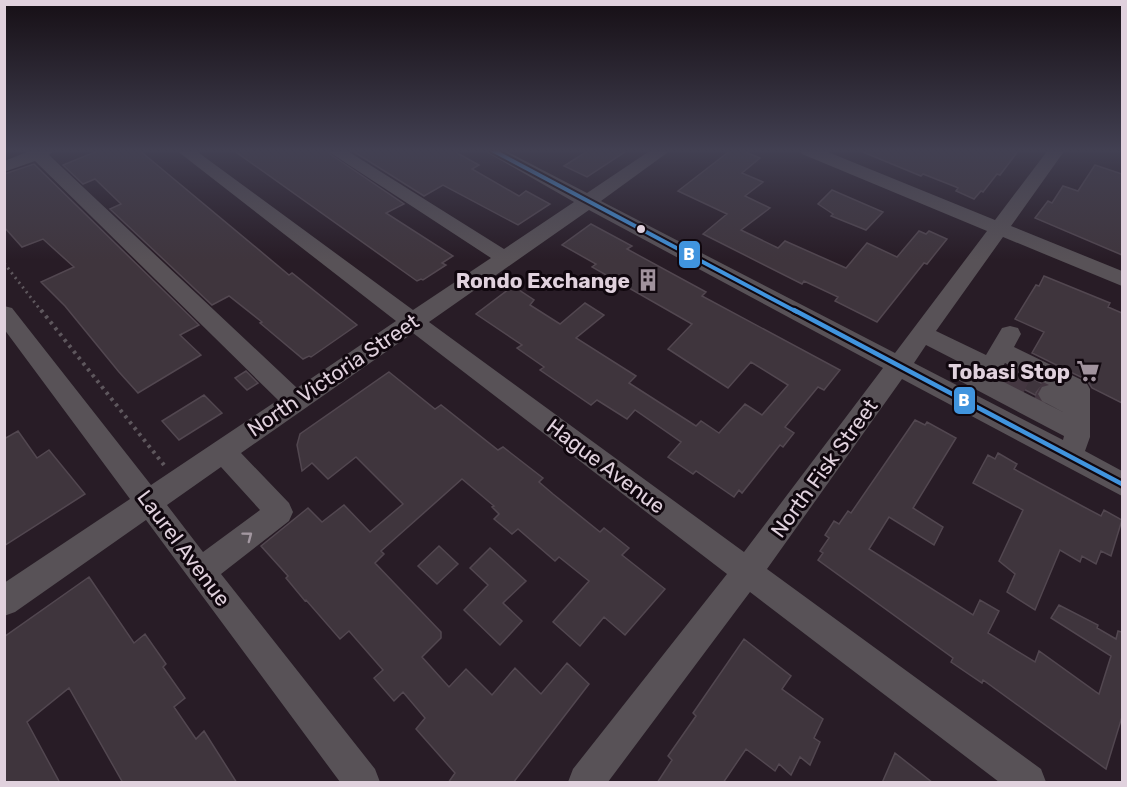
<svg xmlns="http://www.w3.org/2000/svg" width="1127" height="787" font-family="Rubik,sans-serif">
	<rect width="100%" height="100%" fill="#281c26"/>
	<path fill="#3f353d" stroke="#524750" stroke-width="1.5" d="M100,150h39l150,125 3,-2 65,52 -46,32 -2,-1 -6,3 -43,-36 2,-1 -33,-26 -17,9 -102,-96 11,-5 -26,-25 -12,5 -20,-19z
		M233,150h91l80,54 -18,9 67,43 -11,7 4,2 -23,15 -2,-1 -4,2z
		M351,150h101l27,15 -7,4 47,27 7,-5 24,13 -32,21 -75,-40 -19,11z
		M589,150h39l-41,27 -23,-11z
		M731,150h10l19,8 -18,15 21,9 -18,14 25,12 -29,22 37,18 7,-7 61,27 21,-25 30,14 22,-26 7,3 3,-3 18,8 -20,25 -3,-1 -47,59 -42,-21 3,-4 -34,-16 -2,3 -99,-50 24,-20 -49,-23z
		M858,150h161l-19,25 -3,-1 -14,18 -2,-1 -7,8 -18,-8 2,-3 -2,-1 -33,-13 -2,2z
		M34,164l165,161 -19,10 21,20 -63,38 -19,-21 -54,-66 -24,-24 33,-15 -31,-28 -21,8 -18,-20v-53z
		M1095,165l27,9v81l-87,-37 13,-17 4,2 11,-17 15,5z
		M832,190l51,22 -17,18 -35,-14 2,-2 -15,-10z
		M591,224l41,22 -5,3 79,43 -4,4 138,74 -16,20 -6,-3 -33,40 9,6 -11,14 -3,-2 -38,48 -3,-3 -5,7 -38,-26 -3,3 -25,-17 13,-15 -46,-32 -8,9 -30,-19 -6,5 -51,-35 4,-3 -27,-19 5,-3 -46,-31 37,-28 21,14 -4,5 30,19 25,-21 19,12 -28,23 60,38 -7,7 67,43 5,-5 18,12 26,-29 17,11 26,-30 -37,-23 -23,26 -60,-39 24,-25 -100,-57 4,-3 -34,-19z
		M1044,276l66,27 -2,4 14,6v90l-30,-15 -5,-8 -55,-27 12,-21 -29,-13 21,-34 3,1z
		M1009,367l34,17 -7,9 1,3 -35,-18z
		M246,371l12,12 -11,7 -12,-12z
		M389,372l46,37 6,-4 57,45 5,-3 40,31 -4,4 14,12 47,38 4,-4 25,20 -7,7 43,34 -40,46 -21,-18 -24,29 -27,-24 36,-41 -30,-24 -4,4 -37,-32 -6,5 -18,-15 5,-5 -7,-7 2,-1 -32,-27 -81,72 3,3 -9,9 66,69v6l-19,19 27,30 17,-18 26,26 23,-27 26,26 26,-31 22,21 -76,99h-65l7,-10 -39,-44 9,-11 -22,-26 -9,9 -20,-23 9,-8 -34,-39 -9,8 -34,-39 -1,1 -19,-23 2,-2 -27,-30 47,-38 14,14 22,-17 26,27 33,-28 -47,-47 -28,22 -16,-16 -10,8 -5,-26 3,-11z
		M204,395l18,18 -43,27 -17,-19z
		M915,420l10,5 2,-3 29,16 -43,70 30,19 -9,18 -45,-28 -20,32 104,66 7,-15 19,11 -11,22 47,29 4,-11 60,43 12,-38 -60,-38 8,-13 39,20 -1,3 19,11 2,-8 4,1v85l-16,52 -123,-89 -1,3 -31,-21 2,-4 -135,-98 5,-7 -3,-2 9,-13 -4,-3 9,-14 5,3 9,-13 3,2z
		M18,431l19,27 12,-8 36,44 -81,52v-107z
		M998,453l19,11 -3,5 70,38 17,9 3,-6 18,10 -11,36 -10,-5 -5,13 -14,-8 -2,6 -20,-12 -25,60 -28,-18 8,-18 -16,-13 24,-51 -50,-27 15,-28 7,4z
		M439,546l19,18 -21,20 -19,-18z
		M490,548l36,33 -23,22 19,18 -22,24 -36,-35 24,-25 -18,-17z
		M89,577l45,66 11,-9 21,30 -3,3 22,31 -11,9 22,32 8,-8 33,52h-114l-54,-95 -42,34 33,61h-56v-146z
		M744,639l47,37 -9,13 41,30 -9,19 6,4 -10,23 -10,-8 -9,18 -12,-11 -4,7 -29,-22 -23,34h-66l15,-23 -4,-4 28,-40 -3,-3z
		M895,753l38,30h-51z"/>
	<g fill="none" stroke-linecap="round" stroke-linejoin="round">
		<path stroke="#443741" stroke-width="25" stroke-dasharray="25 12" stroke-linecap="butt" d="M1006,372l44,22"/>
		<path stroke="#5e575d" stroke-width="3" stroke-dasharray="2 4" stroke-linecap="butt" d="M4,263l38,49"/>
		<path stroke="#5e575d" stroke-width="4" stroke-dasharray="3 4.5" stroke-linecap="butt" d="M41,310l123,155"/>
		<path fill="#585257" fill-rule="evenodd" d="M26,150h29l-6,5 248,233 99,-67 -220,-171h19l218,160 78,-52 -165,-108h20l158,99 70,-47 -91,-52h21l83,43 64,-43h20l-70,51 294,152 92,-122 -185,-77 -2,-4h23l172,70 53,-70h17l-54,76 111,45v15l-119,-49 -67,94 50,24 16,-27 8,-2 8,2 3,6 -7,13 72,35 4,7v48l-5,14 37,20v25l-220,-117 -135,190 274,200 5,13h-47l-249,-190 -142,190h-40l5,-13 154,-195 -314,-241 -172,120 48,50 4,9 -4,9 -68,53 154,195 5,13h-40l-194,-262 -131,92 -11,4v-33l126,-84 -126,-170v-23l8,2 139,177 127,-85 -243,-239 -31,11v-11l23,-9zM589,210l294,158 -139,184 -315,-230zM926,345l39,20 -7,3 -4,6 4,6 106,56 -1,4 -149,-77zM1005,363l44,22 -7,2 -4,7 4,7 23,12 -73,-37 6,-2zM221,467l39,43 -57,42 -36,-47z"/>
		<g stroke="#10070e" stroke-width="8">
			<path id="bus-1-far1" d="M492,150l305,162"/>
		</g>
		<g stroke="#10070e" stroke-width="9">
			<path id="bus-1" d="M794,310l328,174"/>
		</g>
		<use href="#bus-1-far1" stroke="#4094de" stroke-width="4"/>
		<use href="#bus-1" stroke="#4094de" stroke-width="4.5"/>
	</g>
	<defs><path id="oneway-chevron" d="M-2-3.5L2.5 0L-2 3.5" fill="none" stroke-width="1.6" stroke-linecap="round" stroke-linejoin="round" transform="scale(1.5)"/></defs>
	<use stroke="#a398a1" href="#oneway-chevron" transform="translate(248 536) rotate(-37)"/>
	<linearGradient id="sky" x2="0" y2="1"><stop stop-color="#160f15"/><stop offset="0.58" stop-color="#424052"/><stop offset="1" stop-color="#424052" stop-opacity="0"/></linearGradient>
	<rect width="1127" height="260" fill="url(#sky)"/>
	<defs>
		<g id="building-bare" transform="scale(1.8)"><path d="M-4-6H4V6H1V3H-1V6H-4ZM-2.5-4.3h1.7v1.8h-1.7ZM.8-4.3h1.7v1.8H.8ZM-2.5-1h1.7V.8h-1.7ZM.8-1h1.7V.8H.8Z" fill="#a0929d" stroke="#10070e" stroke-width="2.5" paint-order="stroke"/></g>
		<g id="supermarket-bare" transform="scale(1.8)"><path d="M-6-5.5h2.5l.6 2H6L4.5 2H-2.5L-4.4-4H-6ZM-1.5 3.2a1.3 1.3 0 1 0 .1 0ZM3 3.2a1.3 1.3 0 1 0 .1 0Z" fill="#a0929d" stroke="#10070e" stroke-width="2.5" paint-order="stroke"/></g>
	</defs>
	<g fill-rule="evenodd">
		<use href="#building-bare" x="648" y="280"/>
		<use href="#supermarket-bare" x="1088" y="371"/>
	</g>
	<circle fill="#e0d1dd" stroke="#10070e" stroke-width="2" cx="641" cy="229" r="5"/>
	<g text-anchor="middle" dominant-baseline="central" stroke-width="6" stroke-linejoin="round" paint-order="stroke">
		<g font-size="21" font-weight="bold" fill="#e0d1dd" stroke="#10070e" text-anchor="end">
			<text x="630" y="280">Rondo Exchange</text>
			<text x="1070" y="371">Tobasi Stop</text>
		</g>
		<g font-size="21" fill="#e0d1dd" stroke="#10070e">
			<text transform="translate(333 375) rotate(-34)">North Victoria Street</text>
			<text transform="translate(606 466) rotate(37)">Hague Avenue</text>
			<text transform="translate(824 468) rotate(-54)">North Fisk Street</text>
			<text transform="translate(184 548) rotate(53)">Laurel Avenue</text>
		</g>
	</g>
	<g stroke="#10070e" stroke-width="2">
		<rect x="678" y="240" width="23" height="29" rx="6" fill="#4094de"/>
		<rect x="953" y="386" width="23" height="29" rx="6" fill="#4094de"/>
	</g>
	<g font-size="16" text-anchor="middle" font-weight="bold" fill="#fff">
		<text x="689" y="260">B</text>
		<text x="964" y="406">B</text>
	</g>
	<rect width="1127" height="787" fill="none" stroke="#e0d1dd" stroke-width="12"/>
</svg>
